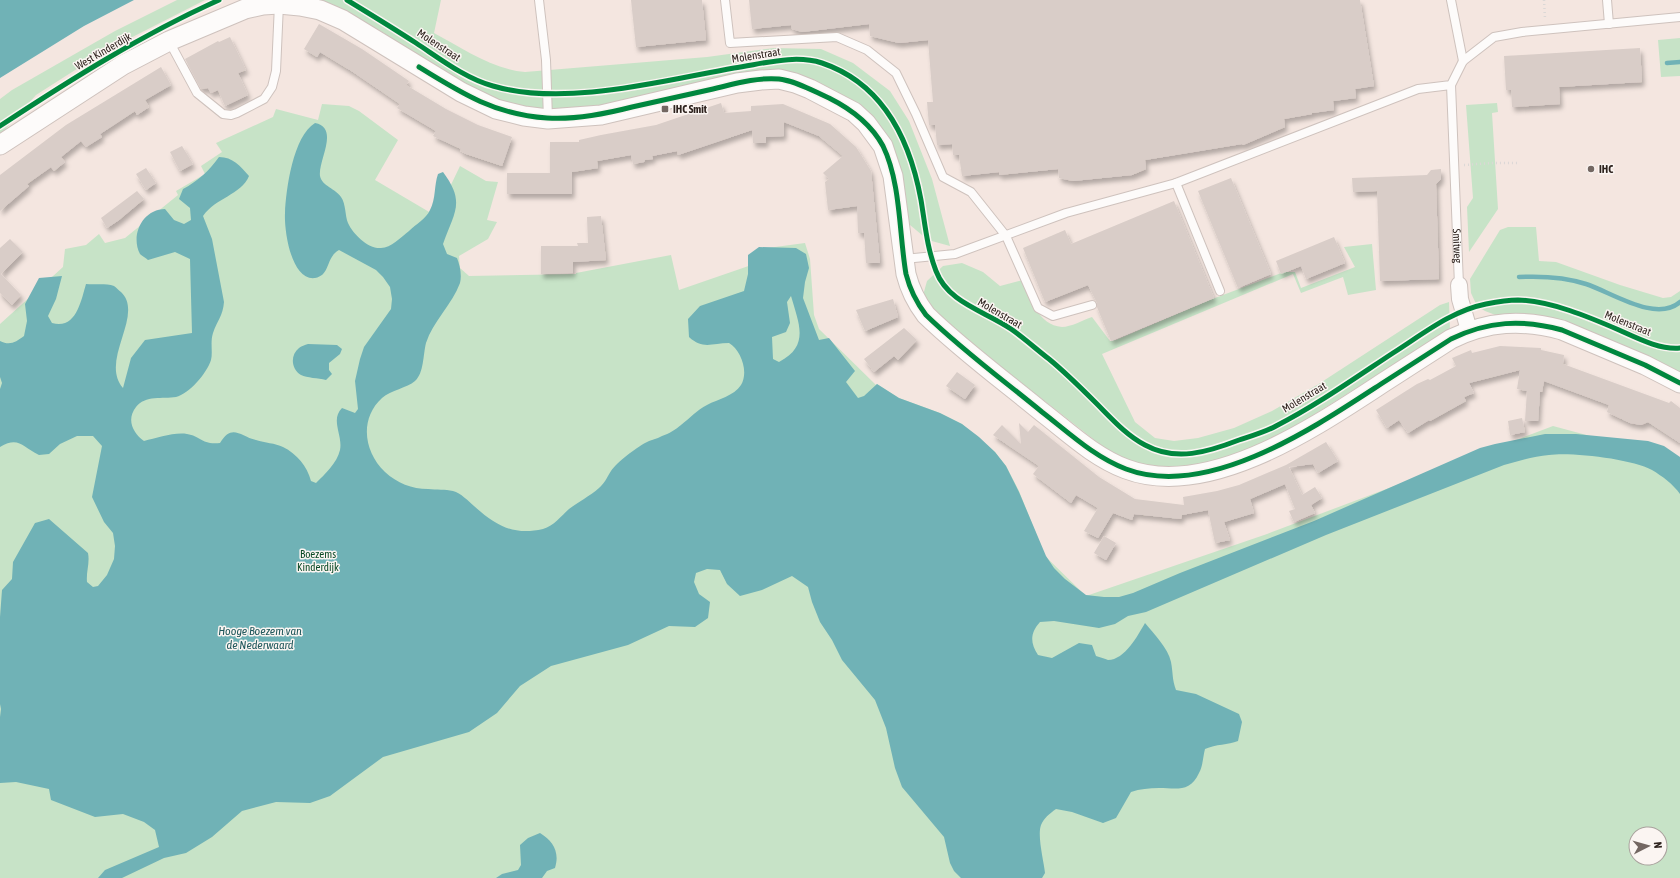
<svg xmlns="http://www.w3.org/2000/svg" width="1680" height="878" font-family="'Asap Condensed',sans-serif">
	<defs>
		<filter id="shadow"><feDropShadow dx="2.5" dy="4.5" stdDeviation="2" flood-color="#0004"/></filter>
	</defs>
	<rect width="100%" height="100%" fill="#f4e6e0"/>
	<path fill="#c7e3c7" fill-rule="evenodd" d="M177,0h28l-100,51 -69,44 -36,40v-36l12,-9 103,-59z
		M320,0h121l-7,33c28,15 58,36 91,39l182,-15 67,-9 47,1 32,14 37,28 19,30 23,58 18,67 -22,-6 -24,-20 -18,-75 -76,-64 -217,29 -61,2 -30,-11 -41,-18 -82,-53 -34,-19z
		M1680,38v38l-19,1 -3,-37z
		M1497,103l1,9 -6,1 6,96 -29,43 -2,-45 6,-9 -7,-93z
		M322,104l27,2 10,5 39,29 -23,40 61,36 24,-50 26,15 12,1 -11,38 10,2 -9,17 -29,17 1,12 9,8 107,-2v-1l95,-18 8,35 84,-29 -2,-12 44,-6 5,16 4,56 5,14 57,56 1,-1 22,14 41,15 22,11 33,28 11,14 13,25 26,65 41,40 181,-62 286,-108 115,31 12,12v409h-1680v-554l63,-57 2,-18 21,-4 13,-11 6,9 20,-5 53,-43 -2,-4 29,-17 -4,-8 21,-14 -6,-9 57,-26 3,-8 42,11zM1636,834h24v24h-24z
		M1508,227h28l3,34 17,1 64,23 43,13 8,-1 9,-6v81l-34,-13 -148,-43 -13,-5 -8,-5 -6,-13 -1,-14 30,-49z
		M1372,244l4,46 -28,5 -5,-18 -42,16 -8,-19 -191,80 33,68 20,16 19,3 24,-3 36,-10 38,-17 45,-26 123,-80 9,-3 1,29 -11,5 -124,78 -40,30 -85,27 -69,-10 -75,-59 -48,-35 -33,-22 -43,-46 5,-18 16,-15 19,-3 21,9 17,14 23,-6c8,19 15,45 39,47 9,0 21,-7 30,-10l18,24 6,-1 99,-42 69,-26h11l6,16 54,-21 -11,-20z"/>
	<path fill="#70b2b6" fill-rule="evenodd" d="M0,0h134l-50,26 -84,52z
		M315,123c25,5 3,37 5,53 2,10 16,13 21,21 5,7 4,19 7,26 5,11 20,26 33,25 10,0 20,-11 28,-17 7,-7 17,-12 21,-21 6,-11 4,-25 8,-36l5,-2c23,31 11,40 0,72l4,10 10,4c3,7 5,18 3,25 -8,22 -27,38 -34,60 -3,12 -2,30 -11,38 -8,7 -24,9 -33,17 -23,21 -18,54 3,74 12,11 27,17 43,17 9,1 17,0 25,2 8,2 15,10 21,15 21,19 39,30 69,23 11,-3 18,-13 26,-20 9,-7 21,-13 30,-21 6,-5 8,-11 12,-17 6,-9 25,-23 34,-28 5,-3 12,-4 17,-7 7,-2 14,-7 19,-11 9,-7 16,-15 26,-20 11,-6 27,-9 34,-20 8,-13 0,-35 -12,-42 -17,0 -26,7 -40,-6l-1,-18 12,-13 44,-15 4,-17v-19l11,-8 37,1 10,6 3,14 -4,14 -2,16 16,42 10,-2 26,33 -9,11 12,16 6,-2 13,-12 22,14 41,15 22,11 17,13 16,15 11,14 13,26 27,64 8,12 11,11 21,16 18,2h15l14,-4 47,-20 134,-52 166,-73 15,-4 50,-10h31l72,7 16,5 16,11v37c-7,-10 -18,-18 -28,-24 -21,-11 -79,-18 -103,-15 -15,1 -30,6 -45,10l-178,70 -180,77 -18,4 -13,8 -16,4 -45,-7 -14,1c-10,11 -10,21 -2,33l14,3 27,-15 13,2 4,11c4,1 9,3 12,4 17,0 30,-25 37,-37 9,11 23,25 26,39 2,10 1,18 5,28l20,4 43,20 3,8 -4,19c-10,4 -22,3 -33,8 -2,7 -2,17 -6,24 -9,20 -23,15 -40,15 -10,0 -19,1 -28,4l-15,26 -13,5 -31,-11 -16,-3c-7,5 -12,9 -15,16 -4,11 3,37 4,48l-3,5h-81l-7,-7 -4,-8 -6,-26 -42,-50 -7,-19 -9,-40 -11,-28 -33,-40 -10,-20 -12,-18 -8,-20 -4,-15 -16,-11 -30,14 -22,6 -13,-12 -7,-14 -13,-1 -11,4 -2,9 5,12 11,8 -2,16 -13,9 -26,-1 -41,19 -77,21 -31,20 -23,27 -28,19 -86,25 -53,39 -20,7 -34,-1 -34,9 -30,26 -26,16 -22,5 -42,20h-24l7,-8 54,-23 -4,-17 -11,-8 -21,-8 -28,3 -44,-17 -2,-11 -33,-7 -16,1v-66l1,-8 -1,-5v-87l2,-27 10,-11 1,-17 22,-39 14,-4 39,34c2,10 -2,19 -1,29l6,5 5,-1 9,-11 7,-16 1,-13 -2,-13 -9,-11 -12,-25 10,-51 -9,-10h-16l-17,8 -11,10 -10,1c-17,-8 -20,-19 -39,-8v-58l2,-6 -2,-6v-36c10,5 16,1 24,-5l3,-15 -2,-17 14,-26 23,-2 -6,23 -8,17 4,7c24,7 29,-22 34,-39 8,1 20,-1 28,2 2,1 5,5 7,6 24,23 -22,68 2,96l8,-30 14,-18 47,-7 -2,-74 -15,-7 -27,8c-2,-2 -6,-4 -8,-6 -10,-19 3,-45 25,-45l9,11 10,4 7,-4 -1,-12 -11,-9 4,-10c15,-8 26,-18 36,-32 14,0 21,9 30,19 -8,19 -34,22 -46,40l9,23 12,63c-1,14 -7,19 -11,31 -3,9 0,19 -2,27 -4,13 -22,34 -35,37 -13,2 -31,-2 -40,10 -10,13 -3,26 8,34 13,-3 30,-9 43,-7 14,2 14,11 33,9 12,-20 20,-7 36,-3 9,3 19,3 27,7 14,7 24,19 28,34l5,2c9,-9 21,-20 24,-33 3,-15 -10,-30 2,-42l13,5 3,-4 -3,-28 5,-22 4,-12 27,-38 1,-10 -2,-12 -7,-10 -7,-7 -37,-20c-14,8 -8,25 -24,28 -24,3 -31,-48 -30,-65 1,-23 8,-77 30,-90zM791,296c8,28 19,50 -12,66l-6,-3 -1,-22 14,-5 4,-9 -3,-21z
		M308,344l29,1 5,4 -2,5 -11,9v7l3,4 -6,6c-8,-2 -19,-2 -25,-5 -10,-6 -11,-20 -2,-27 2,-2 6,-3 9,-4z
		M540,833c13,8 20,19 15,35l-8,3 -5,7h-46l6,-4 16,-4 3,-5 -1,-20 8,-7z"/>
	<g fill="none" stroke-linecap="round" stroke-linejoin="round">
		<path stroke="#70b2b6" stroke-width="4.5" d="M1667,63l13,-1
			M1519,277c21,-1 46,0 67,7 25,8 70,39 94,18"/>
	</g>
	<path fill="#d9cdc8" filter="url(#shadow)" d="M631,0h71l4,40 -70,7z
		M749,0h611l14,86 -19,3 1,9 -23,3 1,9 -22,3v1l-28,5 1,8 -42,18 -1,-1 -97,16 1,9 -14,6 -59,6 -14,-3 -1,-9 -59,6v-3l-37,4 -3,-21h-6l-1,-11 -15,1 -2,-20h-6l-2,-23h6l-5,-62 -29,3 -29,-7 -1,-12 -67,8 -10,-3 -1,-4 -39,4z
		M319,24l43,25 47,32 -3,4 40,24 32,16 34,12 -10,29 -36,-12 -6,-3 1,-2 -28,-13 3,-5 -39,-23 3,-4 -47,-32 -33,-20 -3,5 -13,-8z
		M230,37l16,33 -8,3 10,22 -23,11 -7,-16 -7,3 -3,-5 -7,1 -16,-30 33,-18 1,1z
		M1640,48l2,34 -83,5 1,17 -48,3 -1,-17h-5l-2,-34z
		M161,67l10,18 -26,15 4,7 -12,8 -2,-4 -35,23 2,3 -16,10 -5,-6 -20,16 4,5 -11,9 -3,-4 -24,17 2,2 -29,25v-36l66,-50z
		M721,103l3,10 27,-2v-5l32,-2 47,20 26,23 15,24 9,92h-14l-2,-30h-6l-1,-27 -29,4 -3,-28 4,-3 -6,-6 20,-17 -24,-20 -35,-14v14l-18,1v6h-13l-1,-13 -74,25 -1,-4 -25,5 1,3 -8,1 -1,2 -11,2 -2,-9 -34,6 1,7 -26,4v22h-65v-21h43v-31h29v-2l22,-5 55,-10z
		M182,146l11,18 -13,7 -10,-19z
		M146,168l10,15 -10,7 -10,-16z
		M1441,169v10l-5,5 3,95 -59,2 -3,-90 -24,1 -1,-14 75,-3 4,-5z
		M1231,178l40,96 -33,14 -40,-97z
		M137,191l7,8 -25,21 -12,8 -6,-10z
		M1174,201l40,97 -103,43 -14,-34v-4l-9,-18 -43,17 -22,-54 42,-18 6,14z
		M601,216l5,44 -33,2v11l-32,1v-28h37l-1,-3h11l-1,-26z
		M1334,237l11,26 -39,16 -5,-13 -20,8 -5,-13z
		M10,239l13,13 -22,22 20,21 -9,10 -12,-12v-45z
		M893,299l5,18 -33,14 -9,-21z
		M904,328l13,12 -19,20 -4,-4 -20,16 -10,-13z
		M1500,346l41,2v2l23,5 -1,9 106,39 2,-2 9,7v35l-32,-21 -7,3 -11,-2 -23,-11 2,-7 -65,-24 -2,11h-2l-2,29h-13l2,-30 -10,-2 3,-19 -51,13 5,10 -10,4 2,4 -36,20 -1,-1 -21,13 -9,-13 -12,8 -11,-18 41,-26 11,-5 2,1 26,-14 -4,-8 19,-8 1,3z
		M957,372l18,13 -10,14 -19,-13z
		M1522,418l3,14 -15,3 -2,-14z
		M1019,423l9,9 6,-7 65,52 36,22 49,6 -1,-8 34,-6 22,-6 47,-20 40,-23 12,19 -20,12 -5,-9 -24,3 13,28 13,-8 7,11 -11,7 4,8 -21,9 -5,-11 6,-2 -10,-25 -35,15 4,14 -30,9 6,18 -15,3 -7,-33 -26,5 -1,4 -47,-5 -2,6 -19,-7 -15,25 -14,-7 14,-23 -22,-13 -5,8 -38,-29 6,-8 -46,-31 9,-10 19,19z
		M1104,536l12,7 -10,17 -12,-7z"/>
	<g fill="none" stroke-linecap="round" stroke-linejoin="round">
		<g stroke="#cec2bd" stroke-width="10">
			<g id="service">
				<path d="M539,0l7,60 2,59"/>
				<path d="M725,0l5,43 107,-6 30,13 29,23 20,41 27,63 28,15 35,44 32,72 15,8 39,-11"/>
				<path d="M1451,0l12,61"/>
				<path d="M1607,0l2,24"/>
				<path d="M169,41l28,52 26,21 8,1 6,-2 27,-14 8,-12 4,-16 3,-67"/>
				<path id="s1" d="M1451,85l8,200"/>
				<path d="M1176,183l44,108"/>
				<path d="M904,259l51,-5 111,-41 110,-30 242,-94 33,-4 12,-24 31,-24 28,-5 158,-15"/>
			</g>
		</g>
		<g stroke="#cec2bd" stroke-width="18">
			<path id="minor" d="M1459,285l1,14 9,31"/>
		</g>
		<g stroke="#cec2bd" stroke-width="21">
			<path id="tertiary" d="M0,145l123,-80 46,-24 76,-32 18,-4 16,-1 21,2 20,4 23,10 118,72 35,17 28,7 24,3 53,-4 136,-32 24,-3 18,-1 16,4 15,6 44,23 12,11 17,23 10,30 13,98c4,16 10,28 20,41 36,35 77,65 116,97 26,20 52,45 84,57 82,31 189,-42 255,-85 23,-15 47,-30 70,-45 37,-18 71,-20 111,-9l83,35 35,18"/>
		</g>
		<path stroke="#dbd8d6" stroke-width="2.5" stroke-dasharray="1 3" stroke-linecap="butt" d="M1544,0l1,19
			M1464,165l27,-2h27"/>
		<use href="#service" stroke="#fdfbfa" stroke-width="8"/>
		<use href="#minor" stroke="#fdfbfa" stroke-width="16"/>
		<use href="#tertiary" stroke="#fdfbfa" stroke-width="19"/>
		<g stroke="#fbf5f2" stroke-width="8">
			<path id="cycleway" d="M347,0c23,14 46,28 69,43 23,15 50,36 77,43 72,21 168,-5 241,-18 28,-4 60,-14 88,-5 62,21 88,77 99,137 4,24 6,48 15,71 12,32 49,40 75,58 13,9 25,20 38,30 17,14 32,29 47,44 16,16 30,32 49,42 31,17 63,7 94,-5 12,-4 26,-8 37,-14 41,-21 79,-48 117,-73 30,-19 58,-42 93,-49 10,-2 22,-4 32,-4 33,1 71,17 101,30 18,8 41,20 61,18
				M419,67c42,26 77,48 128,51 29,2 58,-4 85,-11 27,-6 54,-12 81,-18 21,-5 44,-12 66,-10 17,2 34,12 50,19 22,11 42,26 54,48 18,37 16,88 23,128 4,16 10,28 20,41 36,35 77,65 116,97 26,20 52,45 84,57 82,31 189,-42 255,-85 23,-15 47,-30 70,-45 37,-18 71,-20 111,-9l83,35 35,18
				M0,126c70,-46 143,-92 219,-126"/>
		</g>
		<use href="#cycleway" stroke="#00873e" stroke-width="5"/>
	</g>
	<g fill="#736762" stroke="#fbf5f2" stroke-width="1.5">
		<rect x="661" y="105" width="8" height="8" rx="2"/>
		<circle cx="1591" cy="169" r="4"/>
	</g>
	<g text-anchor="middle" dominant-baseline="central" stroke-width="3" stroke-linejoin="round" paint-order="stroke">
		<g font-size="11" fill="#2e231e" stroke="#fbf5f2">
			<text transform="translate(439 45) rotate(33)">Molenstraat</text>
			<text transform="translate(103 51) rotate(-30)">West Kinderdijk</text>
			<text transform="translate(756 55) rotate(-9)">Molenstraat</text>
			<text stroke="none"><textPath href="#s1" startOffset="161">Smitweg</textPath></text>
			<text transform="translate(1000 313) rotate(30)">Molenstraat</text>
			<text transform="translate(1628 323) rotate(22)">Molenstraat</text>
			<text transform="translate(1304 397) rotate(-31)">Molenstraat</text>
		</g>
		<g font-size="11" font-weight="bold" fill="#2e231e" stroke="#fbf5f2" text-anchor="start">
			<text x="673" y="109">IHC Smit</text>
			<text x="1599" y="169">IHC</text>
		</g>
		<g font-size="11" fill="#094925" stroke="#fbf5f2">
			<text x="318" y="554">Boezems<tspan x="318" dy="13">Kinderdijk</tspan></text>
		</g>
		<g font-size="12" font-style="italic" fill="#1f575b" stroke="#fbf5f2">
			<text x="260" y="631">Hooge Boezem van<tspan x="260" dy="14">de Nederwaard</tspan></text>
		</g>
	</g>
	<g transform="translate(1648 846) rotate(84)"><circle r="19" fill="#fbf5f2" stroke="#a9a19d"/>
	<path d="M0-3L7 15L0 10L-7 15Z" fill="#736762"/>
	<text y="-6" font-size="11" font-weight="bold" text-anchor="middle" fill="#2e231e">N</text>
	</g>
</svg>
